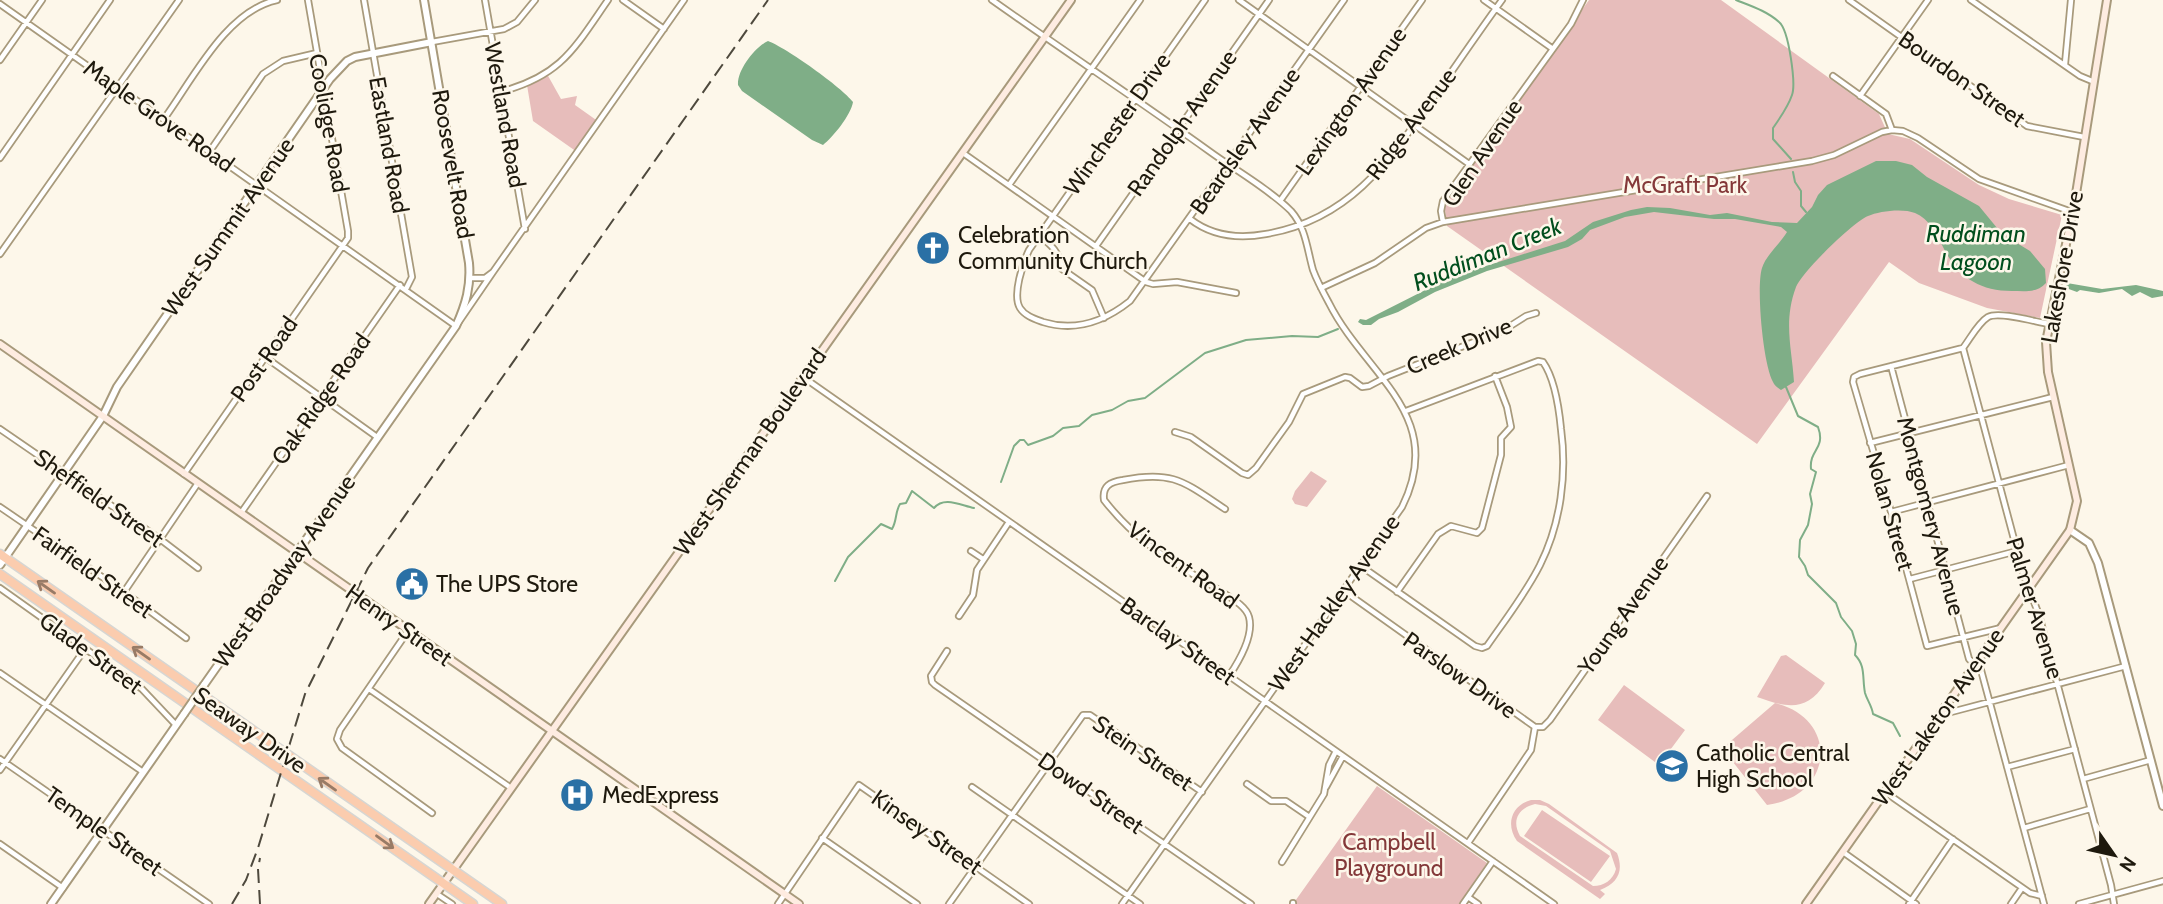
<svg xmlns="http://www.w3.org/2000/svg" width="2163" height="904" font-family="Cabin,sans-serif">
	<rect width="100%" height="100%" fill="#fdf7ea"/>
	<path fill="#e7bdbb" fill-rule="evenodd" d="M1589,0h132l158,114 9,20 22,5 69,46 30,14 53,16 -22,103 -53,-10 -68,-25 -30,-21 -132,182 -310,-218 -2,-16 2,-9z
		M547,74l14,25 16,-3 -2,9 24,17 -22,30 -44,-31 -6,-36z
		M1311,471l16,10 -20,26 -12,-3 -3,-5 3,-8z
		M1786,655l39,28c-18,30 -40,24 -68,14l24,-41z
		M1624,685l61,45 -26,35 -61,-45z
		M1775,703c65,16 59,93 -8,102l-42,-53v-6z
		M1377,786l110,77 -28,41h-166z
		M1531,800h9l9,4 68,49c7,18 1,30 -17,37l5,4 -5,5 -83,-58c-12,-17 -5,-36 14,-41zM1535,804l11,2 64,45 6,18c-3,11 -12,17 -23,17l-73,-50c-9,-16 -1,-28 15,-32z
		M1542,810l68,46 -19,26 -67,-46z"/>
	<path fill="#7fae87" d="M768,41c17,6 75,47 85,61 -2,13 -20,35 -30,43l-11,-5 -70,-49 -4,-6c-1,-15 17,-38 30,-44z
		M1876,161h20l16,4 15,12 52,29 23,28 28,17 15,18 1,14c-9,10 -20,8 -34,8 -34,0 -55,-15 -70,-46 -6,-12 -13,-26 -27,-32 -12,-5 -36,-2 -47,3 -15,6 -66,56 -72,71 -13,35 -4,61 -2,95l-13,8c-3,-2 -7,-5 -8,-8 -10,-18 -17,-95 -11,-114 4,-13 18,-24 25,-36l-6,-5 -46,-8h-21l-60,-7 -29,5 -35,13 -8,9 -14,8 -81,24 -52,21 -37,20 -19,7 -8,6h-8l-5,-3 2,-3 6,1 85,-43 114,-36 28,-19 38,-12 16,-3 23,1 40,7 17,-2 45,9 25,1 15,-16 6,-12 9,-10z
		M2067,283l35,6 34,-4 27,6v5l-11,2 -12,-6 -8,4 -10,-7 -23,4 -19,-3 -3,2 -11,-4z"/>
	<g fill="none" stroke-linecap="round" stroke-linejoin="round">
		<path stroke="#7fae87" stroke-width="2" d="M1736,0c15,6 31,11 43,22 10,8 17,62 13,73 -4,12 -12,23 -19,33v11l18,20
			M1793,172l2,10 6,9v15l5,6
			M1786,387l12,29 20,11c8,22 -9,22 -7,42l5,3 -6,22 2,10 -4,21 -8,15 -1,17 6,9 3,9 28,28 5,14 11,14 4,13 -1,11c11,11 7,23 10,38 2,7 7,13 8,21l20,9 7,13
			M1001,482l13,-36 6,-6h4l4,5 25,-9 10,-8 16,-2 13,-11 20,-5 16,-9 17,-3 60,-45 41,-13 46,-4 26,1 20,-8
			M835,581l13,-24 33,-33 11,5c5,-8 3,-17 8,-25l6,-1 6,-12 22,17c10,-12 26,-3 40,0"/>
		<g stroke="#a89a7c" stroke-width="8">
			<path id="minor" d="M364,0l48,277 -6,12
				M485,0l40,229
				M623,0l41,29
				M992,0c72,51 146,100 217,151 26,19 60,38 82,60 15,17 16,38 22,59 4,11 10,22 16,33 36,72 119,112 73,204l-280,397
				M1205,0l-176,250c-6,13 -17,45 -9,58 5,8 15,11 23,14 32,10 62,-1 87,-21l214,-301
				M1239,0l230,164
				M1484,0l69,49
				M1849,0l178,126 57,11
				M1971,0l109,76 12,5
				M0,4l456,322 37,-54
				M432,42l72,-13 13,-7 18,-22
				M0,60l42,-60
				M2065,64l6,-64
				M1833,76l53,38 6,16
				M500,92c61,-16 74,-43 108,-92
				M1860,96l68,-96
				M164,119c29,-40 62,-108 113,-119
				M210,151l53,-77 20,-13 34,-8
				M963,153l183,129 7,2 24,-2 59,11
				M0,158l110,-158
				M1009,185l131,-185
				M1280,201l142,-201
				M1190,219c22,17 49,20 76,15 82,-14 121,-70 165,-133 24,-34 47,-68 71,-101
				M1443,222l-2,-11 2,-10 128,-177 12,-24
				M1038,235c14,10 21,17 24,34l30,21 12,28
				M1096,246l173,-246
				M0,254l179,-254
				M470,278h15l8,-6 191,-272
				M1321,288l54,-25 51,-35 17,-6 369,-61 22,-6 48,-23 10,-2 11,1 15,7 61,41 93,33
				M2049,324c-13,-2 -50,-13 -61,-7 -10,6 -18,22 -25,31l60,225 16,42 72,270 3,19
				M1963,348l-103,26 -6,3 -1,5 38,130 36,134 74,-18
				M265,357l112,80
				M1891,366l78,293 12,11 63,234
				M803,377l751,527
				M0,429l160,110 38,29
				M1175,432l16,5 51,36 6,2 8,-7 33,-46 14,-28 42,-17 5,1 12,9 7,-1 19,-10 116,-46 22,-14 10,-3
				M1870,443l183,-46
				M184,474l164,-236v-7l-40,-231
				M0,507l124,85 62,46
				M1225,509c-41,-27 -52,-39 -102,-29 -13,2 -21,6 -19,20 35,45 71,63 118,92 9,6 24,14 27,25 5,18 -10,44 -20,59
				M1891,512l178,-47
				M241,513l159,-228
				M971,551l12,8
				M1361,566l114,80 7,2 5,-2c18,-26 39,-53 53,-81 21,-42 27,-91 21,-136 -2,-21 -6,-50 -18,-67l-5,-1 -132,50
				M1910,579l107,-28
				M0,588l142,101 34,36
				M1344,591l191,136
				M124,592l74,-109
				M1397,592l41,-58 13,-8 26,7 5,-5 19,-73v-17l10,-11 -4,-20 -12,-31
				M959,616l14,-21 4,-25 32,-48
				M408,631l-68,99 -3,9 5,9 90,65
				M947,651l-16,25 1,6 3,3 316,219
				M0,673l143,99
				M369,689l142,99
				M1940,715l186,-49
				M1535,727h8l7,-7 157,-224
				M0,759l209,145
				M2007,767l68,-18
				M0,770l85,-121
				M2083,779l68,-19
				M1247,784l24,17h15l22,15
				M972,787l168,117
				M1326,787l17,-31
				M1885,792l145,101 12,3
				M2024,828l66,-19
				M822,838l95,66
				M1468,843l63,-93 4,-23
				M0,844l63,44
				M1843,852l73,52
				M1282,862l42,-68 5,-29 7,-14
				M437,894l15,10
				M1468,897l10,7
				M778,904l81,-119 170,119
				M949,904l134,-189h7l112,77
				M1293,904v-1
				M1463,904l30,-43
				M1909,904l44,-65
				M2011,904l11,-16
				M2079,904l84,-23"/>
		</g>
		<g stroke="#a89a7c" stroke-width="10">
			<path id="tertiary" d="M2070,530l19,13 9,20 65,243
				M0,565l103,-149 14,-29 213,-308 17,-18 8,-4 77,-15
				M204,685l252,-359c10,-22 15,-40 13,-63l-45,-263
				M51,904l133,-190"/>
		</g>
		<g stroke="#a89a7c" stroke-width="10">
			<path id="secondary" d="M0,344l799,560
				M429,904l642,-904
				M1806,904l264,-374 7,-29 -29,-129 -2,-30 29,-142 32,-200"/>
		</g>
		<g stroke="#d6d6d3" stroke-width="11">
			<path id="trunk" d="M0,554l502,350
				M0,574l473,330"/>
		</g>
		<use href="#minor" stroke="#fff" stroke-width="4.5"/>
		<use href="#tertiary" stroke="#fff" stroke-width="6"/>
		<use href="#secondary" stroke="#feece1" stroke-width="6"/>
		<use href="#trunk" stroke="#fbccae" stroke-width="8"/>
		<path stroke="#4e493d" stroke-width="2" stroke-dasharray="14 7" stroke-linecap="butt" d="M232,904l14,-24 12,-32 47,-154 63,-126 400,-568
			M260,904l-2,-35 2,-11"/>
		<g stroke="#a89a7c" stroke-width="10" stroke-linecap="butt">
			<path id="tertiary-bridge" d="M184,714l20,-29"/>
		</g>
		<use href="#tertiary-bridge" stroke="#fff" stroke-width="6"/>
	</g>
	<defs><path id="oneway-shaft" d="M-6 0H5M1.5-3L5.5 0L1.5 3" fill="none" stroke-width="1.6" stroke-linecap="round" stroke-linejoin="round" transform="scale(1.75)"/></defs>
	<g stroke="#987b66">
		<use href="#oneway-shaft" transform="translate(46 587) rotate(-145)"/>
		<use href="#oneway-shaft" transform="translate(141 653) rotate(-145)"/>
		<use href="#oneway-shaft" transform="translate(327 784) rotate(-145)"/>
		<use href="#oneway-shaft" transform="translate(385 842) rotate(36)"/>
	</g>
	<defs>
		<g id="church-disc" transform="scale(1.75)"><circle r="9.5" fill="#2a70a5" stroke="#fdf7ea"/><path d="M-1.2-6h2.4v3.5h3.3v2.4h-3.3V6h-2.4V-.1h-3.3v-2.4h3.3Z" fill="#fff"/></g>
		<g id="civic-disc" transform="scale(1.75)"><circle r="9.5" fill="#2a70a5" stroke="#fdf7ea"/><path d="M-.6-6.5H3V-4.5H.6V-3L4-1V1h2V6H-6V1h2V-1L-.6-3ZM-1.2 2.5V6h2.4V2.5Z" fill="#fff"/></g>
		<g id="school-disc" transform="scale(1.75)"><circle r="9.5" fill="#2a70a5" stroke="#fdf7ea"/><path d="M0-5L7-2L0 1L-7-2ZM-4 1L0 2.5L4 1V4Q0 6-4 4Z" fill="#fff"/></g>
		<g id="hospital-disc" transform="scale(1.75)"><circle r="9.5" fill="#2a70a5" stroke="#fdf7ea"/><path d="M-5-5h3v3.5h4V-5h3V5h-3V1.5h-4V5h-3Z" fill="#fff"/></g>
	</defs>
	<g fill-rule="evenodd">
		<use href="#church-disc" x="933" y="248"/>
		<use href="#civic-disc" x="412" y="584"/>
		<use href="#school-disc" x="1672" y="766"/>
		<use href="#hospital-disc" x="577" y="795"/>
	</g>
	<g text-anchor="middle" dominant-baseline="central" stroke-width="5" stroke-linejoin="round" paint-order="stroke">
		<g font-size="23" fill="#1e190d" stroke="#fdf7ea">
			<text transform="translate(1962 79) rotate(35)">Bourdon Street</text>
			<text transform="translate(1351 101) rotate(-55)">Lexington Avenue</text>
			<text transform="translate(505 115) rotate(80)">Westland Road</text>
			<text transform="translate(159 116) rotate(35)">Maple Grove Road</text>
			<text transform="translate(329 123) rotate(80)">Coolidge Road</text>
			<text transform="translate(1182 123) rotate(-55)">Randolph Avenue</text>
			<text transform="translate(1117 124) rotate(-55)">Winchester Drive</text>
			<text transform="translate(1411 124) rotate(-53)">Ridge Avenue</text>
			<text transform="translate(1245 141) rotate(-55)">Beardsley Avenue</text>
			<text transform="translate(389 145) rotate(80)">Eastland Road</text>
			<text transform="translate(1482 153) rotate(-56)">Glen Avenue</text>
			<text transform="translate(453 164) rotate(80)">Roosevelt Road</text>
			<text transform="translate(228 227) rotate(-55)">West Summit Avenue</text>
			<text transform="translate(2062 267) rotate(-80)">Lakeshore Drive</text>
			<text transform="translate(1459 346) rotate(-23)">Creek Drive</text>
			<text transform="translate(264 359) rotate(-55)">Post Road</text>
			<text transform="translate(321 399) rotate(-55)">Oak Ridge Road</text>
			<text transform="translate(750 452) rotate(-55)">West Sherman Boulevard</text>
			<text transform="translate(99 498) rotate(35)">Sheffield Street</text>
			<text transform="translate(1890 511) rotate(74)">Nolan Street</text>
			<text transform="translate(1931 516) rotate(75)">Montgomery Avenue</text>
			<text transform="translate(1183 565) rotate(36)">Vincent Road</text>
			<text transform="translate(284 571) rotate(-55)">West Broadway Avenue</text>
			<text transform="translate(93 572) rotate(35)">Fairfield Street</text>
			<text transform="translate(1334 603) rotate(-55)">West Hackley Avenue</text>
			<text transform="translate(2035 608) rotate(73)">Palmer Avenue</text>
			<text transform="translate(1623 615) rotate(-55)">Young Avenue</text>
			<text transform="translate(399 625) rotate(35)">Henry Street</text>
			<text transform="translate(1178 641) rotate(35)">Barclay Street</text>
			<text transform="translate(91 653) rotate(36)">Glade Street</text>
			<text transform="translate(1460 675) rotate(35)">Parslow Drive</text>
			<text transform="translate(1938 717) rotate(-55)">West Laketon Avenue</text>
			<text transform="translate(250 730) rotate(35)">Seaway Drive</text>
			<text transform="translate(1143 753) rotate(34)">Stein Street</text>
			<text transform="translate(1091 793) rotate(35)">Dowd Street</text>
			<text transform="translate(104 831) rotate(35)">Temple Street</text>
			<text transform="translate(927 832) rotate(35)">Kinsey Street</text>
		</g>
		<g font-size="23" fill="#843839" stroke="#fdf7ea">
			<text x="1685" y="185">McGraft Park</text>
			<text x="1389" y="842">Campbell<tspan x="1389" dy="26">Playground</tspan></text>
		</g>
		<g font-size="23" fill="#1e190d" stroke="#fdf7ea" text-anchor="start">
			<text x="958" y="235">Celebration<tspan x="958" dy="26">Community Church</tspan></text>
			<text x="436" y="584">The UPS Store</text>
			<text x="1696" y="753">Catholic Central<tspan x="1696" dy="26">High School</tspan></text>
			<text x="602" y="795">MedExpress</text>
		</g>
		<g font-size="24" font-style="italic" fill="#004e1d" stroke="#fdf7ea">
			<text x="1976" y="233">Ruddiman<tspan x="1976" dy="28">Lagoon</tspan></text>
			<text transform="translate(1487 254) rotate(-22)">Ruddiman Creek</text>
		</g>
	</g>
	<g transform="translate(2114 855) rotate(124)" stroke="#fdf7ea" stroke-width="5" paint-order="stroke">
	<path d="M0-5L12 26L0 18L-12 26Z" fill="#1e190d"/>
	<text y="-10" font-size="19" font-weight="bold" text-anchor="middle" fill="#1e190d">N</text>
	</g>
</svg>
